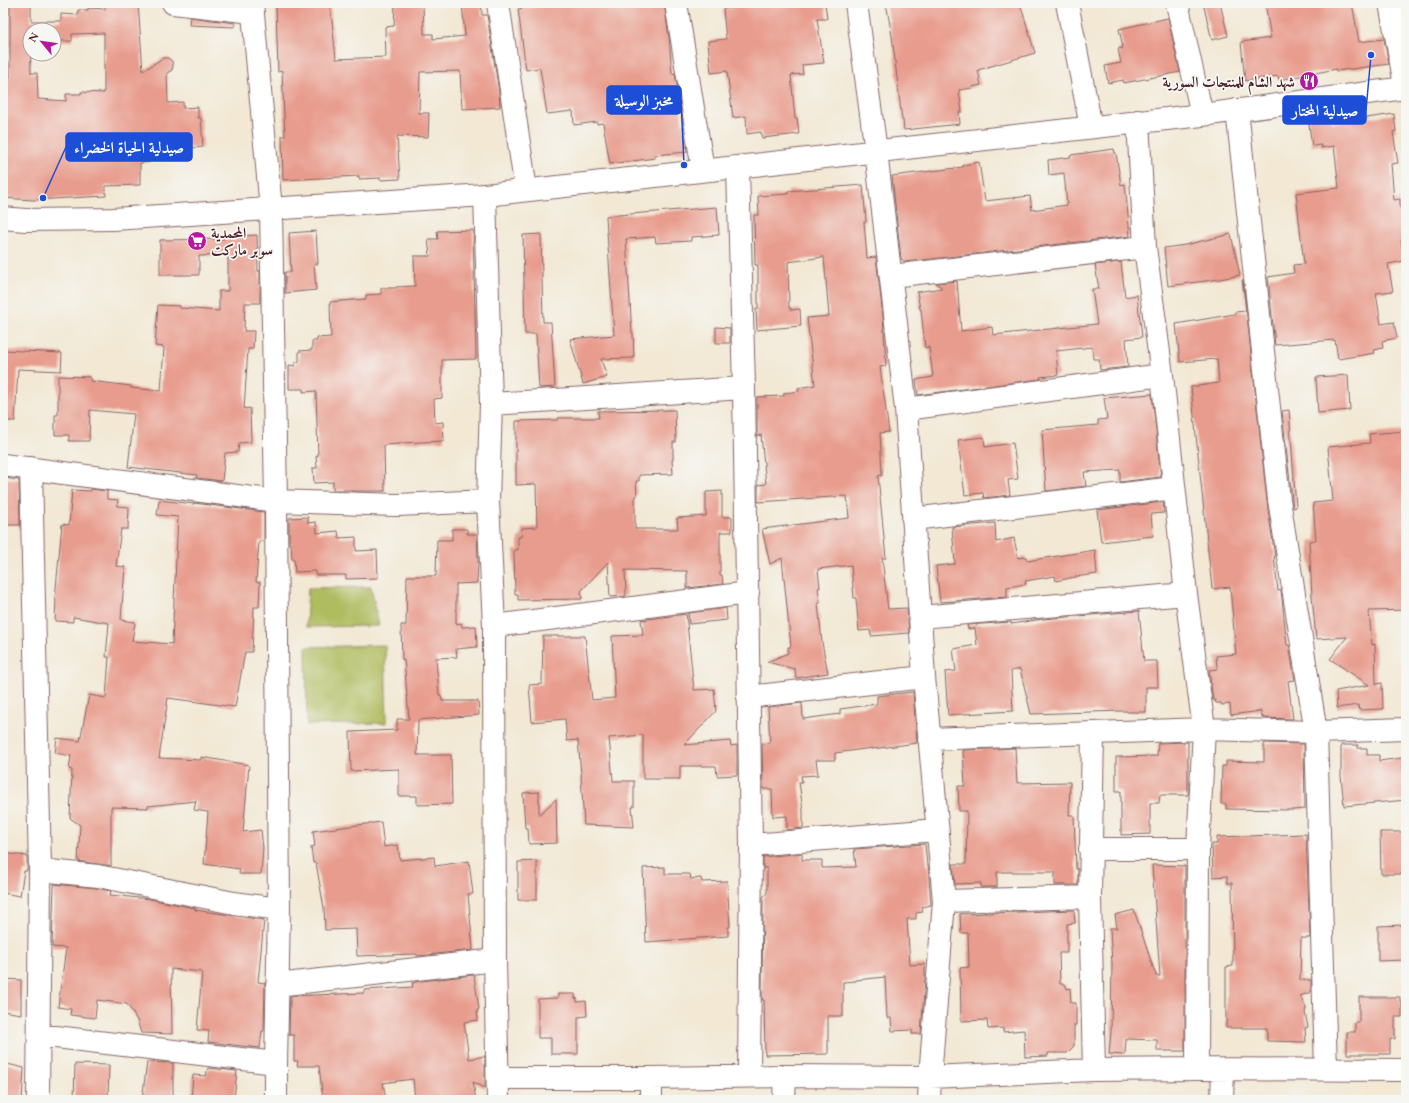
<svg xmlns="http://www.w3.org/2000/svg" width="1409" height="1103" font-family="'EB Garamond',Amiri,serif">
	<rect width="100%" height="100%" fill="#f6f6f2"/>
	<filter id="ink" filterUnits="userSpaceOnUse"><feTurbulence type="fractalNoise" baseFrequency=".025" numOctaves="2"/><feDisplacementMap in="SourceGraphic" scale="8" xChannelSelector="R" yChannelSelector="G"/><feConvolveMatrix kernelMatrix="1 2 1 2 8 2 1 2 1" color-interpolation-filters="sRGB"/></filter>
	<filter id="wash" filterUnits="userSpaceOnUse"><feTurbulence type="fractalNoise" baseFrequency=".012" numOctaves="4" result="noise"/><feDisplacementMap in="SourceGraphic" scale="16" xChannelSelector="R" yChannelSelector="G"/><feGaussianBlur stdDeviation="0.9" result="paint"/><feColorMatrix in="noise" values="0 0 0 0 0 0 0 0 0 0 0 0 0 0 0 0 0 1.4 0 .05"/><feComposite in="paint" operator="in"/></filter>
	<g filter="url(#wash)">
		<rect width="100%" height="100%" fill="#f2e8d4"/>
		<path fill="#afbc5e" stroke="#7c6e44" d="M371,587l8,39 -73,1 2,-39z
			M385,645l2,78 -80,2 -1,-78z"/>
		<g id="blocks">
			<path fill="#e89c8d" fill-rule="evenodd" d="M10,3h21v18h30v-7l17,1v-5h10v-2l17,1v-4l33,-2 5,68 20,-13h5l4,3 1,5 -1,4 -5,3 1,30 15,-1v6l15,-1v11h3l2,29 -53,5v10l-10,1v22l-35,1 1,10 -73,4 -30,-2v-47h3l-1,-48 -2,1v-26h7zM30,30h24v11h18v-7l32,-1v60l-23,-1v2h-15v7l-28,-2 -1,-26h-6z
				M287,3h43l6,56 50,-2 -1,-30 9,-1 1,-23h28l1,31h9v5l32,-3 -3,-33h19l1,12h5l12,77 1,15 -38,2 -2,-38 -40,1 -1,41h10l-1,24 -31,-1 3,43 -20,1v-2l-21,1v-3l-76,4 -1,-44h3l-3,-65 -4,1 -2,-66h12z
				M548,3h116l5,34 3,37 3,-1 12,79 -32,3v3l-45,6 -7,-41 -6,1v-2l-23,3 -1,-14 -26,3 -7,-46 -14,2 -8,-61 30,-4z
				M734,3h91l2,16h-10l7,44 -22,2 1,9 -12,1 4,44 2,-1 2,16 -37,4 -1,-6 -14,2 -1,-18 -13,2 -6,-47 -16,2 -3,-32 18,-2 -3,-30 11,-1z
				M886,3h134l15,50 -57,17 3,15 -9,2v1l-13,2 3,22h-3l1,12 -56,6 -1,-10h-1l-10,-84z
				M1203,3h17l8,33 -16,4z
				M1265,3h87l7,39 25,-3 5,25 -53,7v-2l-57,11 -1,-4 -33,5 -4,-39 30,-4z
				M190,17l45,6v4l-46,-2z
				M1168,18l12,54 -56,11 -1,-3 -15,3 -3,-17 16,-3 -3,-14 5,-1 -4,-19z
				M1331,114l1,9 62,-9 2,17 -3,1 5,31 -7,1 3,36 6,-1v9l2,-1 4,33h-5l3,21 -16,3 5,27 -17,2 5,31 13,-2 3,16 -15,3 1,7 -9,2 1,3 -37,6 -3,-19 -60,5 -7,-68 26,-4 -1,-8 11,-1 -8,-71 43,-5 -5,-42 -13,2v-3l-9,1 -4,-29z
				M1114,149l1,4h1l5,32 4,-1 5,52 -225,26 -4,-3 -9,-83 64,-8 7,-1v-2l16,-3 6,39 45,-5 2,14 35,-5 -3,-32 -15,2 -1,-15 23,-3v-2z
				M863,185l3,37h-2l3,36 9,-1 7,59 3,50 -6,1 9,65 -9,1 2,42 -4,1 8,82h-4l6,51 19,-1 2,25 -38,3 -1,-6 -11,1 -3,-33h-2l-3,-33 -33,4 2,19h-2l2,15h-2l4,40 6,30 -32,5 -1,-9 -28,-7 21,-9v-6h3l-9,-89 -12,6 -8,-35 87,-11 -2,-22 -89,6v-17l8,-1 -5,-49 -4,1v-39l27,-1v-3l15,-2 -1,-3 17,-3 -8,-67 22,-2 -5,-59 -36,5 1,46h2v2l9,-1 1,17 -44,4 -1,-21h2v-44h-3l-1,-50h5l-1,-19 30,-2v-3z
				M717,207l2,28 -28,2v4l-35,2 -1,-6 -29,2 6,94h1l1,25 -33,1 6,18 -24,7 -13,-45 44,-4 -8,-119z
				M473,230l3,129 -34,1v38l-8,1 1,24 8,-1 1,19 -44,2v1l-16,1 1,46h-34v-1h-18v-8l-19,1 -1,-15h4l-1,-12h2l-2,-65 -13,1v-3h-14v-24l6,1v-4h4v-11l13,-1v-9h5v-3l14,-1 -1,-35 36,-3v-4l15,-1v-6h15v-1l19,-1 -1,-30h16l-2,-17h10l-1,-8z
				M316,231l2,33h-4l2,26 -31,3v-21h6l-2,-39z
				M541,234l2,88h8l4,65 -16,1 -3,-54h-11l-2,-99z
				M1231,234l9,41 -20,4 -52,7 -4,-38 21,-3z
				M257,235l1,36h2v32h-15l-1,28h10l-1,18h-5l-4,60 6,-1 1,34 -12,1 -1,9 -13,1 -3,28 -26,-3 1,-3 -69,-8 6,-53 -44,-4 -1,31h-20v-6h-14v-20h3v-39l32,1v4l41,5v2l30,3 3,-44 -9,-1 3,-41 22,1v2l39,3v-20h9v-36l-29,1v19h-39v-35l64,-1v-2z
				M1121,262l4,35 12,-2 5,42 -16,2 2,28 -28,3 -1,-11h-6l-1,-12 -36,4 2,24 -18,2 1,2 -123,16 -2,-15 17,-3 -4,-30 -4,1 -4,-39h-1l-3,-17 25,-4 -6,-5 21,-2 4,50 31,-4 1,8 104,-11 -5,-35h7l-4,-24z
				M1242,280h1l24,221 8,56h-1l4,34 3,-1 6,55h2l6,35 -7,1 5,38 -30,-1v-2h-2v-5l-30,4 -1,-11 -8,1 -1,-2h-5l-1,-3h-2l-4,-30 8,-1 -1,-13 20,-2 -6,-67 -18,2 -21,-202 28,-4 -2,-24 -37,3 -4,-38 59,-10v-2l11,-1z
				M716,327l14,1v15h-14z
				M3,350l59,3 -1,18 -43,-2 -3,52h-12z
				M1348,375l2,35 -32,3 -2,-36z
				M1152,394l9,83 -41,5v-12l-36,2 2,14 -40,5 -4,-61 56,-5v-5l9,-1 -3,-21z
				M675,410l1,32h-3v18h-1l1,14 -34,1v6h-3l1,15h-2v33h43l-1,-11 29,-2v-24l16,-1v26h10v15h-12v43h2l1,9 -36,4v-17l-62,-1 1,26 -16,1 -2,-35 -27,29 1,8 -64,1v-6h-3l-1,-44h4v-13h3l1,-9 15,-1 -1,-43 -20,1v-64l42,-1v-2h41l-1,-7z
				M1289,410l7,97 -3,1 -11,-97z
				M1405,431l1,14v19h-2l2,23v6h-2l2,34v83l-37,1 3,34 3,-1 1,40 6,-1 1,26 -24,1 -1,-5 -21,3 -1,-17 33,-6 -39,-26 17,-22 -31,2 -4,-43 -3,-55 7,-1 -3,-37 20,-2 -5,-54 42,-4 -1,-9z
				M984,437l1,10 28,-4 5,36 -10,1 2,15 -26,3 -1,-5 -18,2 -7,-55z
				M3,478l16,2 1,45h-17z
				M91,489l16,2v8l11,1 -1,6 12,1 -1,22h-7l-5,37 9,1 -4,53 14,2 -3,19 40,3 6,-127 -21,-2 2,-15 35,4v-1l70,9v29h-5l-3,41h4l-1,25h-5l-2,45h-7l-10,55 -67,-9 -9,60 42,2v-3l48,8 -6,67 18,-2 2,18 -2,26h-22l1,-5 -36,-5 4,-52 -14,-2 2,-9 -48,5v2l-37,-1v59l-33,-5 2,-36 -10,-7 2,-48 -3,-1 2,-13 -16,-3 2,-15 23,3 9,-46 17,3 3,-41h-3l3,-34 -36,-6v5l-18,-1 1,-22h-1l7,-75 7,1 3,-35 19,1z
				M1163,502l1,11 -13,1 2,22 -52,6 -4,-32z
				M308,517v6l8,-1 1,11 21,-2 1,7 17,-1v14l21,-1 1,28 -32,1v-4h-30v-4l-21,1 -1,-13h-2l-1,-15h-2v-26z
				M995,523l1,19 18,-4 4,20 8,-1 1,4 68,-11 2,24 -22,3 -19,4 -1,-5 -30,5 1,3 -19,3v10l-67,5 -4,-36 19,-2 -3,-37z
				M452,529h15v5h10l1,26 -1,23 -21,1v40l5,-1 1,4 14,-1 1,21 -21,2 1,8 -21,1 3,37h2l1,6h36l1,14 -61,5 -1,35h34l1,49 -35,1v-9h-18v-27l-48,2 -1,-39 47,-2v-11h12l-5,-60 -2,1 -1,-35h5l1,-49h29l1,-36h15z
				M726,608l1,12 -38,4 -1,-11z
				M1139,611l5,50h13l1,26h-12v25h-19v-1h-6l-90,3 -11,-45 -9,2 2,40 -65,4 -3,-43 11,-1 -3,-22 24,-4 -2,-17 -7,1 -1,-4 44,-3v2l32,-5z
				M686,614l8,76 20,-1 2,22 -32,34 46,-4 1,5 6,-1v30l-20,1 -1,-10h-36v13h-37v-44l-34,3 4,43h21v26h-2l2,20 -50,-2 -3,-49 1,-1 -1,-1 -3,-34 -11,1 -2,-22 -33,3 -3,-37 13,-1 1,-48h42l7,64 23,-2 -3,-62 31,-1 -2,-15z
				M913,692l4,51 -45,6v-1l-37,5v7h-19l2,15 -17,1 1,6h-3l4,29v17l-16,2v-14l-14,1 -1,-28h-9l-1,-45 8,-1 -2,-36 34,-4 1,16 37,-5v-5l37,-5v-8z
				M1188,742v53h-28l-1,8h-9v31l-29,1v-44h-5v-34l41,-1 1,-13z
				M1264,743l40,1 1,65 -12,1 -67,-1v-5h-5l1,-38h4v-5l38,1z
				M1341,745h17v3h9v7h12v6l23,-3 4,42 -62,6 -3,-30z
				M1015,748l2,35 53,-1 -1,33h5l2,54h2v16h-23v-13h-58v15h-16v-4l-26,1 -2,-20h13l1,-53h-8l-1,-25h7l-2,-36z
				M539,792v23l17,-16 1,44 -28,1 -1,-16h-3l-2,-35z
				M381,822l3,25 14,-2 2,15 34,-3 1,9 34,-5 4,33h-5l5,56 -56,6v-2l-60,2 -1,-27 -31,1 -1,-22 -8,-45h-3l-2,-16 4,-1 -2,-15z
				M1380,832h26v42h-25z
				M1306,834l4,104h-9l-1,42h11v12l-11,4 6,11 -1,6 3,14 -3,1 1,14 -39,-1v-13h-41v-61l7,-1 -1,-83h-5v-7l-14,1 -1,-33h5v-7z
				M925,844l2,21h1l3,40 -9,2 1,5 -7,1v6h-9l3,46 15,-1v13l-4,57h-9v-4l-20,1 -1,-13h-4l-2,-41 -29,3v1l-13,1v34h-15v38l-63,1 -1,-55h-2v-7l1,-96 4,-4v-25h-4v-11l39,-4v7h20v8l34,-1 -2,-18z
				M3,853l24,3v15h-3l-4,25 -17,-3z
				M537,861v39h-19v-38z
				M1152,865l33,1v185h-28v-11l-31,-1 -1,16 -16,-1 2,-22 1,-68 -2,-36h7l-2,-13 19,-5 22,66h4z
				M665,867v7h25l1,5 10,-1 1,4 25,-1 3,46h-2v9l-82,6 -3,-74z
				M54,884l42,4 15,3 -1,4 39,4 46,9v2l69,10 -6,62 7,1 -1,48h-2l-2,17 -52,-6 1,-11 -12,-1 5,-58 -31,-3 1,65 -31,-1 -4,-13 -10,-16 -30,-4 -2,18 -25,-3 1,-6 -13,-2 8,-59 -14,-1z
				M1074,910l1,13 -8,1v29h-8l1,31h5l2,5 3,-1 1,15h5v22h-2v21l-7,7h-19v3l-23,1 -1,-27 -21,2v-4l-15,1 -1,-9 -26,1 -1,-53 9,-1 -1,-34h-7l-1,-19z
				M1406,925v27h-2v8l-26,1v-35z
				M474,975l5,34 -2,1 1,10 -14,2 5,37 16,-3v32l-12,-6 3,18h-61l-2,-21 -30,4 3,17h-63l-4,-34h-22l1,-5h-4v-26h-5l1,-39 74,-3v-3l49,-3 -1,-4 9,-2z
				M3,979l18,1v34l-18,-3z
				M558,994h17v5l2,-1v4l9,-1 1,15 -9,1v37h-27v-16h-13v-39l20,-1z
				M1359,997h41v5h2v15h-7v22h-5v15h-43v-22h8v-10h4z
				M147,1062l26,1v37h-31z
				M3,1063l21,5 -2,32h-19z
				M75,1064l34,1 -1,35h-34z
				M208,1068l29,3 -3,29h-43l2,-25 13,1z"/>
		</g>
	</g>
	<g filter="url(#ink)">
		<use href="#blocks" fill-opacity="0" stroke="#856566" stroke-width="1"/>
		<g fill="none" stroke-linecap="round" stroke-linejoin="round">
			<g stroke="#856566" stroke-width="24">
				<path id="minor" d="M173,3l80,9
					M252,3l19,206 5,292 3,408 -3,154v37
					M498,3l28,187
					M676,3l27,167
					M856,3l20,148 30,258 18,268 20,224 -14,176 -1,23
					M1067,3l24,124
					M1177,3l25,112
					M1237,110l42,390 37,232 10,337
					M1138,121l7,126 17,128 24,219 18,135 -6,120 -1,220
					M738,167l6,221 7,457 -2,231
					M485,195l6,209 -3,97 6,125 1,334 3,140
					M891,276l254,-29
					M491,404l253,-16
					M906,409l256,-34
					M3,465l273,36 121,4 91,-4
					M31,468l9,402 -2,230
					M913,519l261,-31
					M920,617l266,-23
					M494,626l254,-33
					M748,697l176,-20
					M1093,734l-3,163 4,173
					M929,739l275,-10 112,3 90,-3
					M751,845l186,-15
					M1090,849h108
					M40,870l58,6 136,27 45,6
					M944,901l146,-4
					M277,985l218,-25
					M39,1035l237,28
					M498,1078h153l134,-2 145,1 164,-7 103,-1 209,1
					M651,1100v-22
					M784,1100l1,-24
					M1222,1100l1,-30"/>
			</g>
			<g stroke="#856566" stroke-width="24">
				<path id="tertiary" d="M1390,3l16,87
					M3,218l22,2 88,-1 372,-24 717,-80 203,-27"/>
			</g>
			<use href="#minor" stroke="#fff" stroke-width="22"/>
			<use href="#tertiary" stroke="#fff" stroke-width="22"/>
		</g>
	</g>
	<defs>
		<g id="restaurant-disc" transform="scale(1)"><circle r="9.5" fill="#b5179e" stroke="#f6f6f2"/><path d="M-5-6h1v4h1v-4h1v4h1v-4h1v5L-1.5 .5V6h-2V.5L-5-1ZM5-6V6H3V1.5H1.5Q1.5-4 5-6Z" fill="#fff"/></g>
		<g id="supermarket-disc" transform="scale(1)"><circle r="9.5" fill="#b5179e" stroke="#f6f6f2"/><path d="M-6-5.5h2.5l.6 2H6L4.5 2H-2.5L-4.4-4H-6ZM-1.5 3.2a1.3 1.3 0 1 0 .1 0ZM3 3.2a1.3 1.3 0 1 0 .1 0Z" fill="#fff"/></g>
	</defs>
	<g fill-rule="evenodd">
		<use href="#restaurant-disc" x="1309" y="81"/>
		<use href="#supermarket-disc" x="197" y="241"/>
	</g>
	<g text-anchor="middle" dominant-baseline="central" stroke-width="3.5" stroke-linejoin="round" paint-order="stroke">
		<g font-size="15" font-weight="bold" fill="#4a1f2b" stroke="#f6f6f2" text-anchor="end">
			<text x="1295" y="81">شهد الشام للمنتجات السورية</text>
			<text x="211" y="232" text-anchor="start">المحمدية<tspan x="211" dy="17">سوبر ماركت</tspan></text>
		</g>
	</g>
	<path fill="none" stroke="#1d4ed8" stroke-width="1.5" d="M684 165L681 100M1371 55L1366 110M43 198L66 147"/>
	<g fill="#1d4ed8" stroke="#f6f6f2" stroke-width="1.5">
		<circle cx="684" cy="165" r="4"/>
		<circle cx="1371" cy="55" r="4"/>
		<circle cx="43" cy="198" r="4"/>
	</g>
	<g fill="#1d4ed8" stroke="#1d4ed8" stroke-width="1.5">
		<rect x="607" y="86" width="74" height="28" rx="4"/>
		<rect x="1283" y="96" width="83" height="28" rx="4"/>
		<rect x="66" y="133" width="126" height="28" rx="4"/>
	</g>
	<g font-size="16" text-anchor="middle" font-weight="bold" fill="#fff">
		<text x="644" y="106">مخبز الوسيلة</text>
		<text x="1325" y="116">صيدلية المختار</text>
		<text x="129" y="153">صيدلية الحياة الخضراء</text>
	</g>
	<rect width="1409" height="1103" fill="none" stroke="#f6f6f2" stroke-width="16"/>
	<g transform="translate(42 42) rotate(299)"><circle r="19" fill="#f6f6f2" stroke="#b1a0a2"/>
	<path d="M0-3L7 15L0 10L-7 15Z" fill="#b5179e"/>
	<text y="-6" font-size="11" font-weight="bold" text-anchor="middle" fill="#4a1f2b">N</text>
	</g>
</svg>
